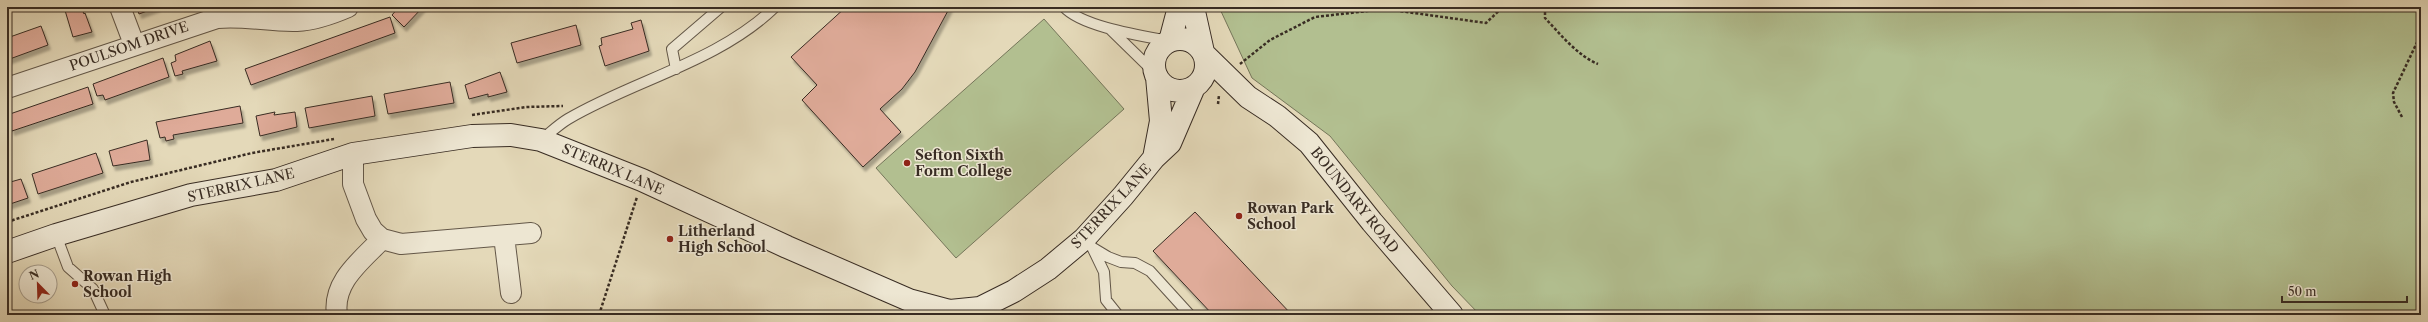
<svg xmlns="http://www.w3.org/2000/svg" width="2428" height="322" font-family="'Libre Caslon Text',serif">
	<defs>
		<filter id="shadow"><feDropShadow dx="2.5" dy="4.5" stdDeviation="1" flood-color="#0004"/></filter>
	</defs>
	<rect width="100%" height="100%" fill="#e4d9b9"/>
	<filter id="stains"><feTurbulence type="fractalNoise" baseFrequency=".005" numOctaves="4"/><feColorMatrix values="0 0 0 0 .2 0 0 0 0 .09 0 0 0 0 .02 0 0 0 .5 -.17"/></filter>
	<radialGradient id="worn" r=".72"><stop offset=".6" stop-color="#630" stop-opacity="0"/><stop offset="1" stop-color="#630" stop-opacity=".3"/></radialGradient>
	<path fill="#b2bf90" stroke="#75765a" d="M1219,7h1202v308h-941l-28,-29 -122,-150 -78,-58z
		M1044,19l80,90 -168,149 -80,-90z"/>
	<path fill="#dfab99" stroke="#382c23" filter="url(#shadow)" d="M64,7h17l3,7 1,-1 7,19 -19,5z
		M137,7h21l-19,7z
		M399,7h24l-19,20 -12,-12z
		M846,7h104l-35,65 -13,17 -22,20 21,23 -38,35 -61,-67 15,-15 -26,-28z
		M390,17l5,16 -144,52 -6,-16z
		M641,20l8,31 -44,15 -6,-20 3,-1 -1,-7 32,-9 -2,-6z
		M576,25l5,20 -64,18 -6,-20z
		M41,26l7,19 -41,15v-22z
		M210,41l7,20 -35,10 1,3 -8,2 -4,-13 5,-2 -1,-6z
		M163,58l6,19 -64,23 -2,-5 -6,1 -4,-12z
		M500,72l7,20 -19,5v-3l-19,5 -4,-14z
		M450,82l4,21 -66,11 -4,-20z
		M88,87l5,17 -81,27 -5,-16z
		M372,96l3,20 -66,12 -4,-20z
		M240,106l3,17 -70,12 1,4 -8,2 -1,-4 -5,1 -4,-16z
		M275,112l-1,3 21,-3 2,15 -37,9 -4,-20z
		M147,140l3,20 -37,6 -4,-15z
		M96,153l7,20 -65,21 -6,-20z
		M21,179l7,19 -21,7v-22z
		M1195,212l97,103h-79l-60,-64z"/>
	<g fill="none" stroke-linecap="round" stroke-linejoin="round">
		<g stroke="#635748" stroke-width="12">
			<path id="lane" d="M1064,7c18,20 79,29 105,34
				M1111,30l44,43
				M676,69l-4,-20 49,-42
				M541,140c9,-7 17,-15 27,-21 66,-39 150,-57 207,-112
				M56,235l12,32 25,22 12,26
				M1092,247l12,25 2,28 12,15
				M1093,248l15,9 13,5 14,1 15,8 40,44"/>
		</g>
		<g stroke="#635748" stroke-width="22">
			<path id="street" d="M120,7l14,37
				M7,88l210,-70c27,-3 53,4 80,3 18,-1 35,-7 51,-14
				M353,154v30l13,35 7,12 9,8 19,5 130,-11
				M504,236l7,57
				M337,315c-5,-33 24,-54 45,-76"/>
		</g>
		<g stroke="#382c23" stroke-width="24">
			<path id="secondary" d="M1193,7l10,45
				M1154 65a26 26 0 1 1 52 0a26 26 0 1 1-52 0Z
				M1170,41l9,-34
				M1204,54l44,43 29,19 32,27 63,79 80,93
				M1154,158l7,-37 -4,-44
				M7,252l49,-17 135,-40 85,-15 77,-26 119,-18 39,-1 30,5 101,40 145,67 122,53 41,11 30,-3 34,-17 34,-22 36,-30 39,-43 31,-38 16,-15 24,-56"/>
		</g>
		<path stroke="#382c23" stroke-width="2.5" stroke-dasharray="3 2" stroke-linecap="butt" d="M1545,7v11c15,16 33,38 53,46
			M1240,64l30,-24 45,-23 70,-8 101,14 17,-16
			M1218,104l1,-9
			M472,115l54,-8 37,-1
			M2402,117l-8,-15 -1,-9 28,-59
			M7,222l124,-40 121,-29 82,-14
			M599,315l38,-118"/>
		<use href="#lane" stroke="#ede6d2" stroke-width="10"/>
		<use href="#street" stroke="#ede6d2" stroke-width="20"/>
		<use href="#secondary" stroke="#ede6d2" stroke-width="22"/>
	</g>
	<g fill="#8f2418" stroke="#ede6d2" stroke-width="1.5">
		<circle cx="907" cy="163" r="4"/>
		<circle cx="1239" cy="216" r="4"/>
		<circle cx="670" cy="239" r="4"/>
		<circle cx="75" cy="284" r="4"/>
	</g>
	<g text-anchor="middle" dominant-baseline="central" stroke-width="3" stroke-linejoin="round" paint-order="stroke">
		<g font-size="14" fill="#382c23" stroke="#ede6d2">
			<text transform="translate(129 46) rotate(-19)">POULSOM DRIVE</text>
			<text transform="translate(613 169) rotate(23)">STERRIX LANE</text>
			<text transform="translate(241 185) rotate(-13)">STERRIX LANE</text>
			<text transform="translate(1355 200) rotate(51)">BOUNDARY ROAD</text>
			<text transform="translate(1111 206) rotate(-47)">STERRIX LANE</text>
		</g>
		<g font-size="14" font-weight="bold" fill="#382c23" stroke="#ede6d2" text-anchor="start">
			<text x="915" y="155">Sefton Sixth<tspan x="915" dy="16">Form College</tspan></text>
			<text x="1247" y="208">Rowan Park<tspan x="1247" dy="16">School</tspan></text>
			<text x="678" y="231">Litherland<tspan x="678" dy="16">High School</tspan></text>
			<text x="83" y="276">Rowan High<tspan x="83" dy="16">School</tspan></text>
		</g>
	</g>
	<rect width="2428" height="322" fill="none" stroke="#e4d9b9" stroke-width="24"/>
	<rect x="8" y="8" width="2412" height="306" fill="none" stroke="#382c23" stroke-width="2"/>
	<rect x="12" y="12" width="2404" height="298" fill="none" stroke="#382c23"/>
	<g transform="translate(38 284) rotate(337)"><circle r="19" fill="#ede6d2" stroke="#a59c8c"/>
	<path d="M0-3L7 15L0 10L-7 15Z" fill="#8f2418"/>
	<text y="-6" font-size="11" font-weight="bold" text-anchor="middle" fill="#382c23">N</text>
	</g>
	<path d="M2282 296v6h125v-6" fill="none" stroke="#382c23" stroke-width="2"/>
	<text x="2288" y="296" font-size="12" fill="#382c23" stroke="#ede6d2" stroke-width="3" paint-order="stroke">50 m</text>
	<rect width="100%" height="100%" filter="url(#stains)"/>
	<rect width="100%" height="100%" fill="url(#worn)"/>
</svg>
